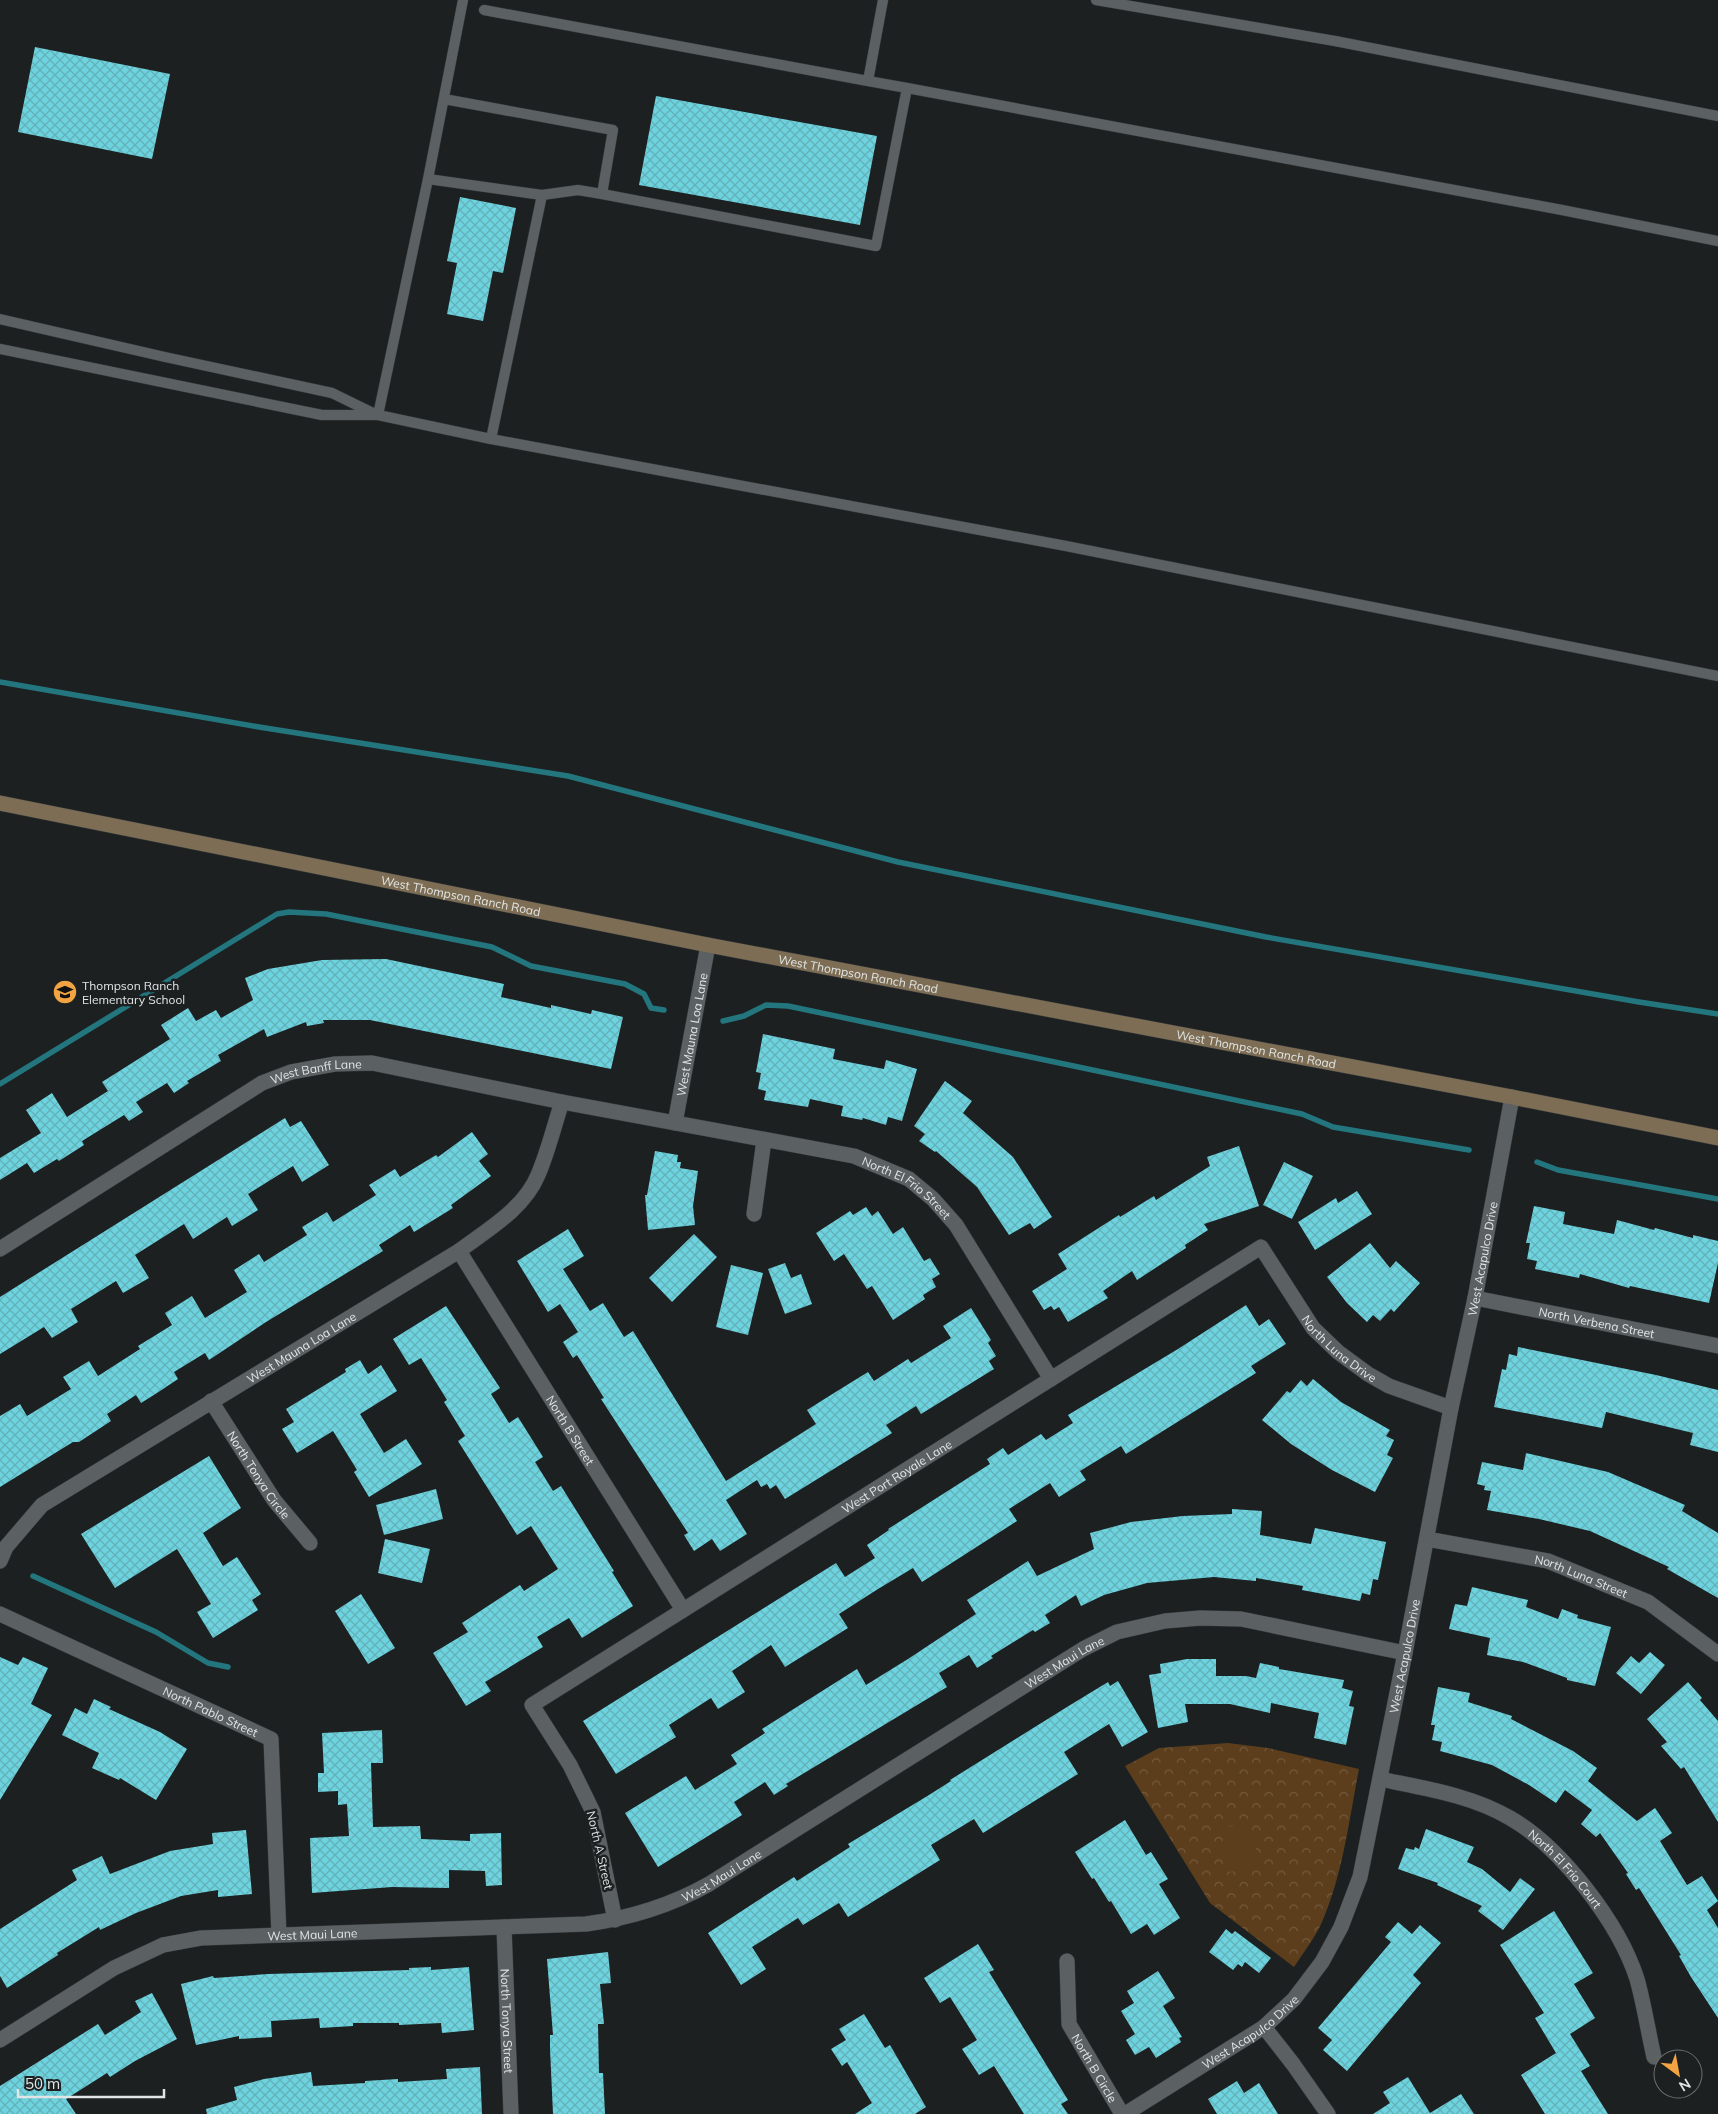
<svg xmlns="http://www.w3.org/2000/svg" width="1718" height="2114" font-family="Mulish,sans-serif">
	<defs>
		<pattern id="forest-crowns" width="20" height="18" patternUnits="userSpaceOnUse" patternTransform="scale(1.25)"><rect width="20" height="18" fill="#5c3e1c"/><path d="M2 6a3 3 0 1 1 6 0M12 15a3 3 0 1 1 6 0" fill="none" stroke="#735a3d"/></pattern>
		<pattern id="building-cross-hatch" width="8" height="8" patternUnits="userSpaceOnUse" patternTransform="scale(1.25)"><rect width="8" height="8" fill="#6dd4df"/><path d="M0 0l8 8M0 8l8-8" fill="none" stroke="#63b0b8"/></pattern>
	</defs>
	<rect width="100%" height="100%" fill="#1c2021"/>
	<path fill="url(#forest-crowns)" d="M1228,1743l40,5 91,21c-10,51 -16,105 -37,153 -7,16 -19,31 -28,45l-84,-64 -85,-137 34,-18z"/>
	<path fill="#5c3e1c" d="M1251,1823l8,44 -30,5 -8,-44z"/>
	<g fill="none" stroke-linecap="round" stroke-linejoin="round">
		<path stroke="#23767e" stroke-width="5.5" d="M0,682l259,45 309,49 330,86 368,75 373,65 79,12
			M723,1021l21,-5 22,-11 22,1 514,108 31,13 136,23
			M0,1084l277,-170 12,-2 37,2 166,33 39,19 94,18 19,10 7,14 13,2
			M1537,1162l21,8 160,29
			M33,1576l123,56 52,31 20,4"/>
	</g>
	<path fill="url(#building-cross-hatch)" d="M35,47l135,27 -18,85 -134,-27z
		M656,96l221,40 -17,89 -221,-40z
		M460,197l56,11 -13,65 -10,-2 -10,50 -36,-7 10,-51 -10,-2z
		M386,959l118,25 -3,13 50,11v-3l40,9 1,-4 31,7 -12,52 -241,-49h-47l1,3 -17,3 -1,-4 -39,15 -3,-8 -46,26 3,6 -34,20 2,2 -15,10 -7,-10 -31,19 7,10 -14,9 -5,-6 -42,26 2,4 -25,16 -2,-2 -23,14 -7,-10 -27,17v-22l41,-25 -15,-23 26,-17 15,24 41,-26 -6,-9 68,-43 -9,-14 27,-17 8,13 20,-11 5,8 32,-18 -8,-22 23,-9 54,-9z
		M763,1034l72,15 -2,10 51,10 2,-9 31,9 -15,52 -14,-4 -2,8 -23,-7 -1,2 -21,-4 2,-10 -33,-7 -2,8 -44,-7 2,-9 -8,-2 3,-16 -5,-1z
		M945,1081l27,20 -9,12 50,44 39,60 -18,12 -4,-6 -21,12 -32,-48 -41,-36 -1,1 -16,-11 6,-7 -11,-8z
		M285,1118l5,9 11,-6 28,44 -27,17 -9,-16 -45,28 10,16 -26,16 -5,-9 -34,22 -9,-15 -49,31 14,23 -26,15 -7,-12 -45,28 7,13 -26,16 -8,-11 -44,27v-57z
		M472,1132l16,22 -9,7 12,15 -40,29 2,3 -39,24 -4,-7 -31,20 4,6 -117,71 -57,38 -4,-7 -31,19 4,7 -21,14 -16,10 -5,-8 -29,19 4,7 -32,21h-6l-73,45v-71l20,-12 7,12 44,-27 -8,-12 26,-16 9,15 42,-27 -2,-3 34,-21 -7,-12 27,-17 13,22 42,-26 -13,-22 25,-16 5,8 43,-27 -5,-8 25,-15 6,10 43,-27 -7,-10 26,-16 5,8 36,-22 2,2z
		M1239,1146l20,60 -55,18 4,6 -23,15 1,3 -49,32 -5,-9 -29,20 5,7 -40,24 -9,-15 -5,3 -3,-4 -7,4 -12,-19 35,-22 -9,-15 61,-39 1,2 34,-21 2,4 54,-34 -3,-9z
		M655,1151l23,4 -1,7h4l-1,6 18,3 -5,35 2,19 -47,5 -3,-35h2z
		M1284,1162l29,14 -21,43 -29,-14z
		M1357,1191l15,23 -57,36 -17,-28 38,-24 2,5z
		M1534,1206l31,6 -2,12 51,10 3,-14 37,10 1,-2 38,10v-3l25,6v22l-9,40 -79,-17 -1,2 -49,-14 -1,4 -44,-9 2,-8 -10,-2 3,-16h-4z
		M866,1207l6,9 6,-5 15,23 10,-7 21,34 6,-3 10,16 -8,5 4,8 -13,8 2,4 -32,21 -21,-34 -5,3 -23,-35 -10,7 -18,-28 34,-22 3,4z
		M568,1229l16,27 -21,13 27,42 13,-8 21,34 9,-6 93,150 90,-57 -9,-14 27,-17 34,-21 6,9 34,-22 3,4 40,-25 -8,-12 28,-18 20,32 -3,3 8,13 -7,5 5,8 -73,45 -5,-8 -30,19 6,8 -107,66 -9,-14 -6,4 -3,-5 -6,3 -4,-7 -31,20 21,34 -27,17 -8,-12 -18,12 -10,-16 4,-2 -87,-134 3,-1 -27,-43 -4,3 -10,-16 15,-10 -18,-28 -12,8 -31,-51z
		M694,1234l23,23 -45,45 -23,-24z
		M1370,1243l20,25 6,-7 24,22 -26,29 -3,-3 -11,12 -7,-6 -6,7 -20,-19 -20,-26z
		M785,1263l6,15 10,-4 11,30 -27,10 -17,-45z
		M731,1265l32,8 -15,62 -32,-8z
		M1246,1305l13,21 10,-7 17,25 -35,22 5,7 -130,81 -5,-8 -41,25 6,9 -27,17 -9,-14 -41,26 8,12 -95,61 -9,-14 -35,21 -39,25 9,14 -63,39 -14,-22 -39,26 13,21 -27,17 -7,-11 -42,27 7,12 -60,37 -33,-53 253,-158 9,14 30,-19 -8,-13 22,-15 -1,-1 102,-65 -3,-5 16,-11 5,7 33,-21 5,6 27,-17 -5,-8 110,-66z
		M446,1306l54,82 -9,6 18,29 9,-6 25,40 -8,5 18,29 8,-5 53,85 -2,1 21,34 -51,32 -13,-20 -32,19 6,10 -58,35 6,9 -25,15 -33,-53 35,-21 -6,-9 32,-21 26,-17 4,6 34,-22 -27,-43 -14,9 -59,-94 7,-5 -21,-34 3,-2 -26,-42 -12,7 -16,-26z
		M1518,1347l138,28 62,15v62l-28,-7 3,-12 -87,-21 -4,16 -108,-21 8,-38 4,1 3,-16 8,2z
		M360,1360l8,14 13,-9 16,26 -37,23 24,39 22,-14 16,25 -53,33 -15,-25 3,-2 -24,-39 -36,22 -15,-24 12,-7 -8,-13 60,-37 -1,-3z
		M1313,1379l28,23 49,28 -4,6 8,4 -7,15 6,3 -18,34 -43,-22 -41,-26 -29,-24 25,-29 3,2 11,-13 6,6z
		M1526,1453l82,19 77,33 -3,6 36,22v65l-51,-29 2,-2 -79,-36 -51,-12 -52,-9 4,-19 -7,-1 1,-4 -8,-2 5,-22 41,8z
		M209,1456l32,52 -38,25 20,33 14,-9 24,37 -9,6 6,10 -45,28 -16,-26 14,-8 -34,-55 -62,39 -34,-54z
		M436,1489l7,30 -59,16 -8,-30z
		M1232,1509l30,2 -2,24 51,9 4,-16 71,14 -8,38 -5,-1 -3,16 -8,-2 -2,8 -58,-11 1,-4 -47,-8v3l-42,-4 -67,6 -43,12 -23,11 -5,-11 -31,20 5,8 -15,9 -2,-2 -42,26 2,2 -16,10 -8,-13 -30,18 8,14 -161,97 2,2 -14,9 -9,-13 -31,20 8,13 -84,52 -33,-54 61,-37 9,14 42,-26 -6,-9 34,-22 -3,-4 95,-60 9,16 42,-26 68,-45 -9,-14 61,-39 9,15 57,-27 -4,-16 41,-11 52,-6 49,-2z
		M385,1539l45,10 -8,34 -44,-10z
		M1472,1587l56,13 -2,7 32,12 4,-10 16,6 -1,3 34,9 -16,59 -28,-6v-2l-44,-16 -36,-7 3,-17 -41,-9 6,-25 12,2z
		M361,1594l34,54 -27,16 -33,-53z
		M1650,1652l15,13 -24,29 -25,-21 15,-17 8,7z
		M0,1657l18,8 5,-8 25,11 -17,36 21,11 -52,85z
		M1187,1659h29v17h30l10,2 4,-15 19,4v2l65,11 -2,8 11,3 -4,15 5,1 -8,38 -32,-7 5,-25 -48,-10 -1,10 -40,-9h-45l3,18 -30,6 -9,-53 12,-2 -1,-9z
		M1118,1681l30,51 -26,15 -13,-23 -45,28 14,22 -95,59 -9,-14 -43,26 9,15 -92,57 -9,-14 -36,22 -5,-7 -46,29 14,22 -25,16 -33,-52 86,-56 3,4 53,-34 -2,-3 81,-49 22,-14 -1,-1 117,-73 41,-25 2,4z
		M1688,1682l14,16 -2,2 18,21v101l-34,-55 -3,2 -20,-23 6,-4 -20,-23z
		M1438,1687l32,6 -2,9 44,14 -1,3 62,32 24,17 -9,13 49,40 18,-13 17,25 -12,8 27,44 15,-9 16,25 -11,9 11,18v90l-27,-41 -12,-21 2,-1 -42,-67 -3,2 -10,-16 2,-1 -28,-40 -4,4 -15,-13 11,-14 -27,-20 -9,13 -27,-18 -37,-20 -52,-14 2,-9 -10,-2 3,-15h-4z
		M94,1699l17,8 -2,2 51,23 27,17 -31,51 -36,-22 -1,2 -27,-12 7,-15 -37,-18 13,-27 12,6z
		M382,1730l1,33h-12l2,64 47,-1 1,13 49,2v-7l31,-1 1,52 -16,1 -1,-15 -36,-1v18l-57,-1 -80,6 -2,-55 39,-2 -2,-32 -9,1v-14l-20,1v-19h6l-2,-40z
		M1125,1820l21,35 5,-3 17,27 -9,5 21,34 -26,17 -7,-11 -16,10 -20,-33 -2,1 -15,-24 -2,1 -17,-27z
		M1426,1829l48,18 -7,15 15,7 28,23 10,-14 15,11 -32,41 -25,-19 4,-5 -45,-21 1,-2 -40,-14 8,-21 8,2 1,-3 4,2z
		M246,1830l6,64 -34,3v-7l-37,6 -45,17 -36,17 -1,-3 -42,26 1,2 -51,33 -7,-12v-47l77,-49 -5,-10 30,-14 8,18 60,-23 43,-7 -1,-11z
		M1554,1911l39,62 -19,11 21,34 -25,16 20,32 -9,5 27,43h-63l-24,-39 35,-22 -21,-35 9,-5 -44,-68z
		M1398,1922l14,12 8,-9 21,18 -28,32 8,8 -74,88 -24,-21 9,-10 -14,-12 73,-86 -6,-5z
		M1226,1929l6,5 3,-3 36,27 -12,15 -14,-11 -3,5 -4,-3 -5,6 -24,-18z
		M978,1944l16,26 -5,2 79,128 -7,4 7,10h-44l-30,-48 -15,9 -17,-26 15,-9 -27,-43 -10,6 -16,-25z
		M608,1952l3,31 -11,1 4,40h-6l1,49h4l2,41h-52l-3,-65v-14h3l-6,-76z
		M431,1967v3l38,-3 5,63 -32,3 -1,-10 -42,2v-2h-46v3l-33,2 -1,-10 -48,3 1,16 -33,2v-3l-43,9 -15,-61 32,-8 1,2 54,-4 141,-4v-2z
		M1158,1971l17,27 -12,8 19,31 -3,1 2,4 -25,16 -7,-11 -14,8 -9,-15 9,-6 -14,-23 13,-8 -7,-12z
		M152,1993l25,46 -42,22 -25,16 -3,-4 -41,26 10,15h-76v-28l98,-62 7,11 36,-23 -6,-11z
		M864,2014l21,34 5,-3 36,62 -11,7h-60l17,-11 -25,-41 -5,4 -11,-17 15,-9 -7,-11z
		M480,2067l2,47h-275l-1,-5 31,-9 -3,-13 30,-8 47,-7 2,14 52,-3v-2l33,-2v3l49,-3 -1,-10z
		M1408,2077l22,36 31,-19 13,20h-101l17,-11 -7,-11z
		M1237,2081l7,12 15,-10 19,31h-61l-9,-15z"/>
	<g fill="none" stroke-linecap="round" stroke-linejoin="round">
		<g stroke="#363a3b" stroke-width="11">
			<path id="lane" d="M1096,0l239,41 383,75
				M484,10l384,71 15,-81
				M907,88l655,122 156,31
				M444,99l169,31 -11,64 -24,-4 -36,5
				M602,194l274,52 31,-158 -39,-7
				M0,319l165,38 167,36 43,21
				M0,349l322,66h56l113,24 51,-244 -114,-16
				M378,415l50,-236 35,-179
				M491,439l575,107 652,130"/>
		</g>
		<g stroke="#363a3b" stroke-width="16">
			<g id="street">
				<path id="s1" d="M675,1123l33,-178"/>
				<path d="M754,1214l10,-74"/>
				<path id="s2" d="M0,1249l262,-166 29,-11 44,-8 37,-1 190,39 292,54 55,23 24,20 23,26 95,154"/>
				<path id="s3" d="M459,1251l224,359"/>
				<path id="s4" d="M1475,1298l243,48"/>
				<path id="s5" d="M211,1401l63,99 36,43"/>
				<path id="s6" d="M1427,1539l121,22 100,41 70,52"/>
				<path id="s7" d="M0,1561l6,-14 36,-42 417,-254c28,-21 65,-42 79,-76 10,-23 16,-49 24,-73"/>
				<path id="s8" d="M0,1614l271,125 8,196"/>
				<path id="s9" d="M1380,1779c43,9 91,16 130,39 51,29 109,105 127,161 7,25 11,52 17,78"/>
				<path id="s10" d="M615,1920l-22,-108 -23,-47 -38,-60 729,-458 52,81 25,24 30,22 21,12 62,22"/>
				<path id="s11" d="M504,1927l7,187"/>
				<path id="s12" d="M1067,1961l2,63 53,90"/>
				<path d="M1264,2027l29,37 35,50"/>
				<path id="s13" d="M0,2040l114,-72 49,-23 38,-7 385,-14c45,-6 84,-18 123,-40l374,-235 34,-17 48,-11 35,-3 41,1 164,34"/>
				<path id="s14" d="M1125,2114l139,-87 30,-28 28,-37 19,-35 19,-50 45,-224 46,-245 24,-110 37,-201"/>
			</g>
		</g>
		<g stroke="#363a3b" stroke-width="16">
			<g id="secondary">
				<path id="s15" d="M0,803l708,142 804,152 206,41"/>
			</g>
		</g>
		<use href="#lane" stroke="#5b6162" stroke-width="10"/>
		<use href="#street" stroke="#5b6162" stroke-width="15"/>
		<use href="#secondary" stroke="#7d6d54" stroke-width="15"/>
	</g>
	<defs>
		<g id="school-disc" transform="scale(1.25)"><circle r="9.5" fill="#f3a442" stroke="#1c2021"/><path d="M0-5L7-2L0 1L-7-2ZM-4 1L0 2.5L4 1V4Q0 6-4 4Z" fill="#111"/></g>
	</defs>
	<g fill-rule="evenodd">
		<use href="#school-disc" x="65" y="992"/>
	</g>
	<g text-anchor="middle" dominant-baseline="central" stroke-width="5" stroke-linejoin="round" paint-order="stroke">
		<g font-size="12" fill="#e2e5e5" stroke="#1c2021">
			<text stroke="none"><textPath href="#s15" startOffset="470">West Thompson Ranch Road</textPath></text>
			<text stroke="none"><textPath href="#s15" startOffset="875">West Thompson Ranch Road</textPath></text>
			<text stroke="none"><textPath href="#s1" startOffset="90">West Mauna Loa Lane</textPath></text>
			<text stroke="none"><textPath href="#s15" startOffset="1280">West Thompson Ranch Road</textPath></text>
			<text stroke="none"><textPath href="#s2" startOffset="366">West Banff Lane</textPath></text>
			<text stroke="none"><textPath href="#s2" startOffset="976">North El Frio Street</textPath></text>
			<text stroke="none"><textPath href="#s14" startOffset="975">West Acapulco Drive</textPath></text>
			<text stroke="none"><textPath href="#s4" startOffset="124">North Verbena Street</textPath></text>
			<text stroke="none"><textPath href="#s10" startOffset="1224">North Luna Drive</textPath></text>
			<text stroke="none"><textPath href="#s7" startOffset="374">West Mauna Loa Lane</textPath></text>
			<text stroke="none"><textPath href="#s3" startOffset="211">North B Street</textPath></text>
			<text stroke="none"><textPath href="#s5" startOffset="88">North Tonya Circle</textPath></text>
			<text stroke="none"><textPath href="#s10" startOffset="664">West Port Royale Lane</textPath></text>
			<text stroke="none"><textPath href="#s6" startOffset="159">North Luna Street</textPath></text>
			<text stroke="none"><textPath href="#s14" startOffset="570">West Acapulco Drive</textPath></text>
			<text stroke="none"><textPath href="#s13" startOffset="1162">West Maui Lane</textPath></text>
			<text stroke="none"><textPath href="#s8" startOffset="232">North Pablo Street</textPath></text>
			<text transform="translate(600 1850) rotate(77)">North A Street</text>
			<text stroke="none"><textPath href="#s9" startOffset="212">North El Frio Court</textPath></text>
			<text stroke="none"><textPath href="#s13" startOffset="758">West Maui Lane</textPath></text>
			<text stroke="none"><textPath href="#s13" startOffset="339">West Maui Lane</textPath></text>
			<text stroke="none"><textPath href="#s11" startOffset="94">North Tonya Street</textPath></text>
			<text stroke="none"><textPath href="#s14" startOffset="150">West Acapulco Drive</textPath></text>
			<text stroke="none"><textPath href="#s12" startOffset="114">North B Circle</textPath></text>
		</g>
		<g font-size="12" fill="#e2e5e5" stroke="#1c2021" text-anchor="start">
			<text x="82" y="985">Thompson Ranch<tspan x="82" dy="14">Elementary School</tspan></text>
		</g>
	</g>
	<g transform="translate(1678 2074) rotate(148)"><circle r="24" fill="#1c2021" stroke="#6b6f6f"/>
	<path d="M0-4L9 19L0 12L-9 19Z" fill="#f3a442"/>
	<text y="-8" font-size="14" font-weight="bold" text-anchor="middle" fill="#e2e5e5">N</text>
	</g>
	<path d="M18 2089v8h146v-8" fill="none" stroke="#e2e5e5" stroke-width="2.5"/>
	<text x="25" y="2089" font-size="15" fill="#e2e5e5" stroke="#1c2021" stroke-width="4" paint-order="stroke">50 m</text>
</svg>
